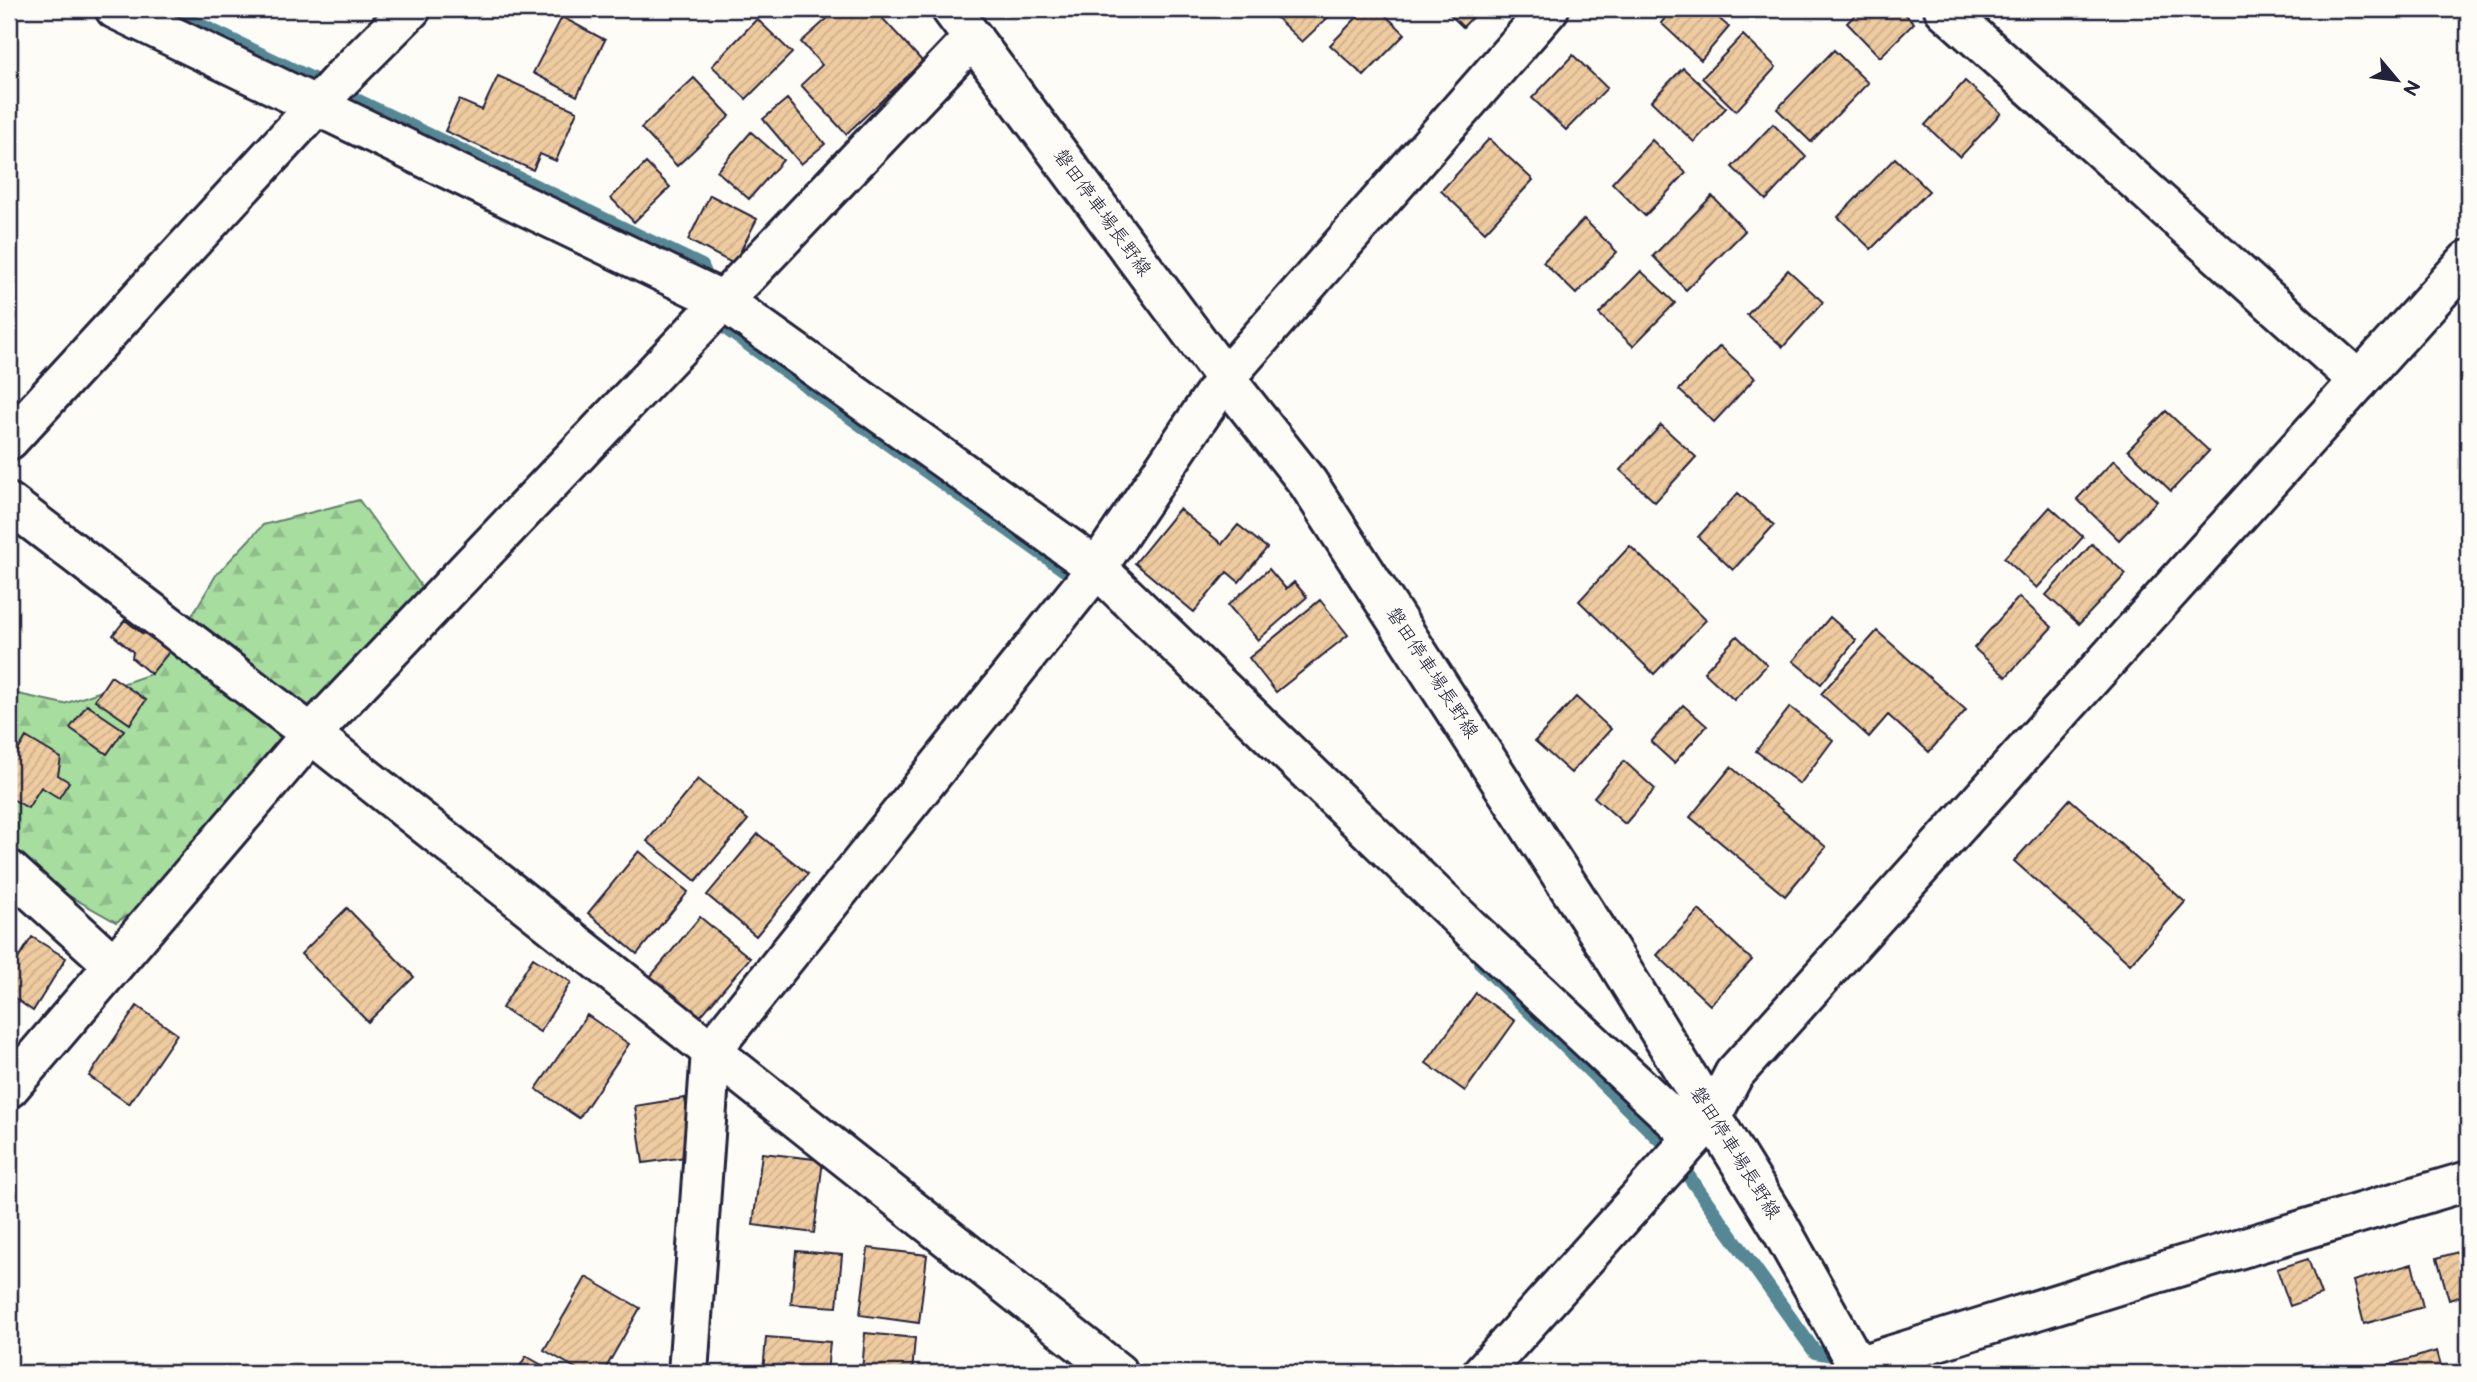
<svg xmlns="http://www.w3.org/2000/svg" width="2477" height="1382" font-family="'Balsamiq Sans','Klee One',sans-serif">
	<defs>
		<pattern id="forest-firs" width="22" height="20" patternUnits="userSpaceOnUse" patternTransform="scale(1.75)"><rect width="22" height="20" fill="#a7dd9f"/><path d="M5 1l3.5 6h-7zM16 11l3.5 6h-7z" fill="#8fbd8a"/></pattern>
		<pattern id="building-hatch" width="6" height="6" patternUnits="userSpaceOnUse" patternTransform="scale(1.75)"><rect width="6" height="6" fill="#efcba0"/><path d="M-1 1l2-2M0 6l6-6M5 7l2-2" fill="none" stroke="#cdae8b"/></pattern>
	</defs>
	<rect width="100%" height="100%" fill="#fdfcf7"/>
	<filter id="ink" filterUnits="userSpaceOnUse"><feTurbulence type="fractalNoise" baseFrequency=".0143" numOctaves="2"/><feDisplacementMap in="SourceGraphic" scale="14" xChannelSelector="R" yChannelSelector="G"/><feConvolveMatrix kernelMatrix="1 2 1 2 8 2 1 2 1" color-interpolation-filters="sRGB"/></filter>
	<g filter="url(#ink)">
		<path fill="url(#forest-firs)" stroke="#64806d" stroke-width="2" d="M359,500l75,104 -255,284 -63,34 -107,-60v-170l55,12 87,-30 23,-28 42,-71 47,-50z"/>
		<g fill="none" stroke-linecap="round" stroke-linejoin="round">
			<path stroke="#568795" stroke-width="14" d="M167,9l535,257 9,21
				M719,310l9,20 356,254
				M1480,963l189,186 146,203 30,5
				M1896,1366l47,7"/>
		</g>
		<path fill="url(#building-hatch)" stroke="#22223b" stroke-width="2" d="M838,9h36l49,53 -77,72 -45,-49 21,-20 -21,-23z
			M1272,9h65l-35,33 -33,-31z
			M1365,9h14l26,25 -41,42 -34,-31z
			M1444,9h36l-17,18z
			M1670,9h38l21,18 -28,33 -40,-37 11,-13z
			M1861,9h39l14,14 -34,34 -33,-34z
			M562,17l43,23 -28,56 -44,-23z
			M757,19l35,34 -46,46 -34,-33z
			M1743,35l33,32 -40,44 -34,-33z
			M1834,50l34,33 -57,59 -34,-33z
			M1573,55l34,33 -41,42 -34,-32z
			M1683,68l43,40 -32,34 -43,-41z
			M498,76l79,35 -21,50 -16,-7 -7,16 -88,-39 14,-31 23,10z
			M694,78l36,38 -53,50 -36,-38z
			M1965,81l36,32 -41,44 -35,-32z
			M787,99l38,45 -24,20 -38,-45z
			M1773,124l33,33 -40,43 -34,-33z
			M751,132l32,28 -34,39 -32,-28z
			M1489,139l44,41 -48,52 -44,-41z
			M1652,140l34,33 -41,43 -33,-33z
			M1895,158l34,33 -58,58 -33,-32z
			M646,163l24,24 -36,35 -23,-24z
			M710,195l47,24 -23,45 -46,-24z
			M1712,196l33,35 -59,59 -33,-34z
			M1584,219l33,33 -41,42 -33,-32z
			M1788,270l35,32 -40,45 -36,-32z
			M1641,271l34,32 -42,43 -34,-32z
			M1720,346l35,32 -41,44 -35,-32z
			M2166,411l43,40 -38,40 -43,-41z
			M1661,425l35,32 -41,45 -35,-32z
			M2114,460l43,41 -38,39 -42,-41z
			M1738,493l36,32 -41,45 -35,-33z
			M2050,507l33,30 -46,51 -33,-30z
			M1179,509l43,35 16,-19 29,23 -28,34 -12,-10 -33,40 -59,-49z
			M2092,544l34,30 -47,50 -33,-29z
			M1630,546l76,74 -52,54 -75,-73z
			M1269,569l17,20 8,-7 13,15 -49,43 -30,-35z
			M2019,597l33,30 -46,50 -32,-29z
			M1320,600l28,35 -72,57 -27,-34z
			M1830,617l26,23 -35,44 -28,-23z
			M125,620l18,14 6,-8 25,20 -23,28 -19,-16 1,-6 -20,-17z
			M1877,631l89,79 -37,42 -41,-37 -19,22 -48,-43z
			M1737,636l30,29 -33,35 -30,-28z
			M111,676l35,24 -16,24 -35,-24z
			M1576,697l35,32 -40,44 -36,-32z
			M87,705l37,25 -17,24 -37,-26z
			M1683,705l24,21 -33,37 -23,-21z
			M1790,707l43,33 -33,44 -44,-33z
			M26,737l35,21 -3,17 11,7 -10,16 -18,-11 -13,21 -19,-11v-31z
			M1624,761l31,28 -30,35 -31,-27z
			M1731,767l95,80 -41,49 -95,-79z
			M698,779l50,41 -52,61 -49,-40z
			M2070,799l115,103 -55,62 -116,-103z
			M758,834l50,40 -52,62 -49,-41z
			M639,851l49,41 -51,62 -49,-41z
			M347,908l67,69 -46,45 -67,-68z
			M1699,910l53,50 -42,45 -53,-50z
			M700,917l50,41 -52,61 -49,-41z
			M32,937l34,21 -33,53 -24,-17v-21z
			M533,958l38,24 -31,50 -38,-24z
			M1476,993l39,28 -50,70 -39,-28z
			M137,1006l40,28 -48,70 -40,-28z
			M587,1015l42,29 -50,74 -43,-29z
			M685,1098l8,58 -50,7 -8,-57z
			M762,1153l61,7 -9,73 -61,-8z
			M868,1248l59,7 -8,68 -59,-8z
			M2468,1249v45l-19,6 -12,-42z
			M796,1251l46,4 -5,52 -46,-3z
			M2308,1259l13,36 -31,11 -13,-37z
			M2412,1264l11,43 -59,17 -11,-43z
			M586,1277l54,31 -37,65h-19l-40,-23z
			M865,1333l50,5 -3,35h-50z
			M766,1337l64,5 -3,31h-64z
			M2437,1351l6,22h-63l-2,-5z
			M526,1356l30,17h-40z"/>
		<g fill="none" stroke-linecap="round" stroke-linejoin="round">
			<g stroke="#22223b" stroke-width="44">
				<path id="street" d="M115,9l608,292 374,267 378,365 218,204
					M1944,9l415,372
					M9,440l334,-363 68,-68
					M9,503l302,231 807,639
					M9,870l105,95
					M9,1088l302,-354 662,-696
					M1857,1366l280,-87 331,-98
					M688,1373l23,-322 386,-483 128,-190 324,-369
					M1482,1373l229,-255"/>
			</g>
			<g stroke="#22223b" stroke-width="44">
				<path id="secondary" d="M951,9l274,369 83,105 301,466 169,275 83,149
					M1712,1116l22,-42 734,-814"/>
			</g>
			<use href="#street" stroke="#fdfcf7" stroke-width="38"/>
			<use href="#secondary" stroke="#fdfcf7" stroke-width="38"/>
		</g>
	</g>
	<g text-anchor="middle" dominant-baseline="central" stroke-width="5" stroke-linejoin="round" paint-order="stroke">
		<g font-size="19" fill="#22223b" stroke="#fdfcf7">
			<text transform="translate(1102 213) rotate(54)">磐田停車場長野線</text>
			<text transform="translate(1432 673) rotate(57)">磐田停車場長野線</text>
			<text transform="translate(1735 1153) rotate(58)">磐田停車場長野線</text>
		</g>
	</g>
	<rect width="2477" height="1382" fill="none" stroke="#fdfcf7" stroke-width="35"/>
	<rect x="18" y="18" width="2442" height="1347" fill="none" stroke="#22223b" stroke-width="2.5" filter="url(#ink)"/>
	<g transform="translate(2397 80) rotate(119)" stroke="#fdfcf7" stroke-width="5" paint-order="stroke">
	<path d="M0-5L12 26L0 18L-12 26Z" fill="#22223b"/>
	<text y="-10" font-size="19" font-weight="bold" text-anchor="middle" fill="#22223b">N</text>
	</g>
</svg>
